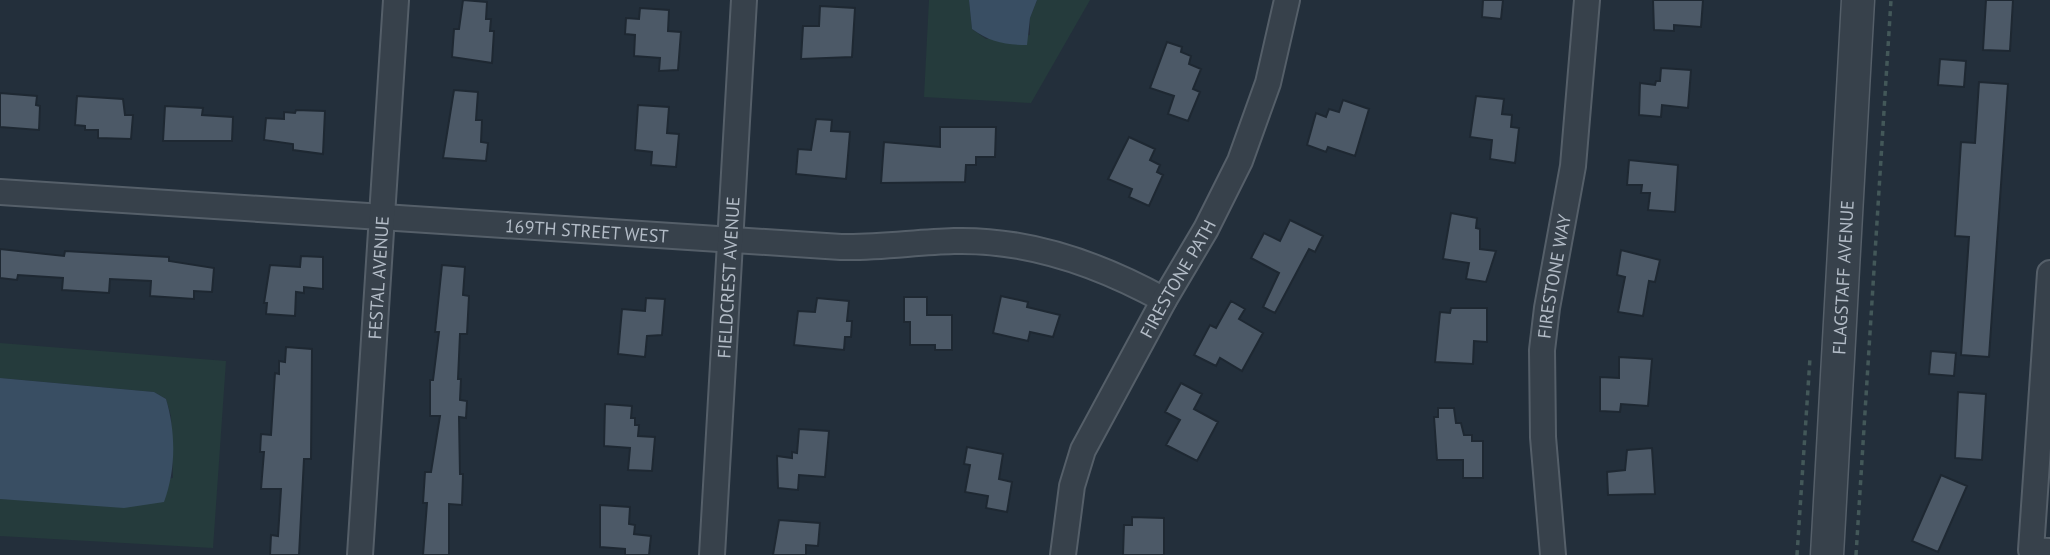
<svg xmlns="http://www.w3.org/2000/svg" width="2050" height="555" font-family="'PT Sans',sans-serif">
	<rect width="100%" height="100%" fill="#232f3b"/>
	<path fill="#253b3c" d="M929,0h40l3,29 14,10 44,-4v-17l7,-18h53l-59,103 -107,-6z
		M0,343l226,18 -13,187 -213,-12v-37l44,1 129,-22 -2,-62 -5,-17 -12,-7 -154,-14z"/>
	<path fill="#394e63" d="M969,0h68l-7,18 -3,27c-22,0 -37,-3 -55,-16z
		M0,378l154,14 12,7c10,33 10,71 -2,103l-40,6 -124,-9z"/>
	<path fill="#4c5967" stroke="#1e2832" stroke-width="2" d="M463,0l24,2 -1,17h5l-1,12h4l-2,32 -40,-6 2,-28h5z
		M1483,0h20l-2,19 -19,-2z
		M1653,0h50l-2,27 -27,-2v6l-20,-1z
		M1986,0h27l-3,51 -27,-1z
		M820,6l35,2 -3,49 -51,2 2,-33h16z
		M640,8l29,2 -1,21 13,1 -3,38 -19,1 1,-13 -26,-2 1,-21 -10,-1 1,-16 13,1z
		M1167,42l15,5 -1,5 10,4 -2,8 12,5 -8,20 7,3 -12,29 -20,-7 6,-18 -24,-8z
		M1940,59l26,2 -2,26 -26,-2z
		M1661,68l30,2 -3,38 -26,-3 -1,12 -22,-2 1,-32 15,2 1,-4h4z
		M1979,82l29,2 -19,273 -28,-2 8,-118 -14,-1 6,-94 14,1z
		M454,90l24,2 -2,28h6l-1,22 7,1 -2,18 -43,-3z
		M0,93l37,3 -1,9 4,1 -1,24 -39,-3z
		M77,96l46,3 2,16h8l-2,24 -33,-1v-8h-13v-4l-10,-1z
		M1476,96l28,3 -2,15 10,1 -1,12 8,1 -4,35 -25,-4 2,-19 -22,-3z
		M1343,100l26,9 -14,47 -27,-9 -2,5 -19,-7 9,-32 10,4 3,-8 10,3z
		M638,105l31,2 -2,26 12,1 -3,33 -25,-2 1,-13 -17,-2z
		M165,106l38,2 -1,7 31,2 -1,24h-69z
		M296,110l29,1 -2,43 -30,-4v-6l-29,-4 2,-22 18,1v-7l11,1z
		M816,119l16,1 -1,11 19,1 -4,47 -50,-5 2,-25 13,1z
		M940,127h56l-1,30h-19v8h-10l-1,17 -84,1 3,-41 56,5z
		M1129,137l26,12 -5,11 10,5 -3,7 6,3 -14,31 -20,-9 3,-8 -24,-10z
		M1629,160l49,5 -3,47 -27,-2 2,-17h-9l1,-8h-15z
		M1451,213l26,5 -1,10 4,1v20l16,2 -10,31 -20,-3 3,-16 -26,-4z
		M1290,220l33,16 -8,16 -6,-3 -34,64 -12,-6 16,-34 -28,-15 13,-25 16,8z
		M0,249l64,7 1,-5 104,6v4l45,7 -2,24 -18,-1v8l-44,-3 1,-15 -41,-2 -1,14 -47,-3 1,-12 -45,-3 -1,5 -17,-2z
		M1621,250l39,10 -5,22 -6,-1 -6,35 -25,-4 7,-35 -8,-2z
		M301,256l22,1v32l-19,-2v6l-8,-1 -1,24 -29,-2 1,-11h-3l6,-38 30,2z
		M442,265l23,2 -2,28 6,1 -2,38h-7l-2,45h3l-1,21 7,1 -1,17 -7,-1 1,57h3l-1,31 -13,-1v51h-26l4,-52h-4l2,-31h6l9,-56h-10v-36h3l6,-48h-4z
		M1001,296l27,6 -1,5 33,8 -7,22 -23,-5 -2,9 -35,-8z
		M904,297h23v18h25v35h-17v-5h-25v-23h-6z
		M646,298l19,1 -3,36 -15,1 -2,21 -27,-3 4,-45 23,2z
		M817,298l32,3 -2,20h5l-1,16h-6l-1,13 -50,-5 4,-34 17,1z
		M1231,301l14,8 -6,10 24,14 -21,38 -22,-13 -4,8 -22,-11 16,-30 6,3z
		M1451,308h36v34l-13,-1 -1,23 -38,-2 5,-50 10,1z
		M286,347l26,2 -1,110h-7l-5,96h-29l1,-20 7,1 3,-47h-20l3,-37h-4l1,-18 10,1 4,-62 4,1v-13l6,1z
		M1931,351l25,2 -2,23 -25,-2z
		M1619,357l33,2 -4,47 -27,-2 -1,8 -20,-1v-34l19,1z
		M1181,383l21,11 -8,15 24,13 -21,39 -31,-16 14,-25 -15,-8z
		M1958,392l28,2 -4,66 -27,-2z
		M605,404l27,2 -1,12h4v7h4l-1,11 17,1 -3,34 -24,-1 2,-22 -26,-2z
		M1438,408h16l2,15h5l3,12h8v6h11v37h-20v-18h-26l-3,-43h4z
		M799,429l30,2 -4,46 -26,-2 -1,15 -20,-2 -1,-32 15,2v-6l5,1z
		M967,447l36,7 -4,25 13,3 -5,30 -21,-4 2,-12 -23,-4 5,-27 -6,-1z
		M1652,448l3,46 -47,1 -1,-23 18,-2 2,-20z
		M1941,475l26,11 -29,66 -26,-11z
		M600,505l30,2 -1,17 6,1 -1,9 17,2 -2,19h-24v-6l-25,-2z
		M1132,517l32,1v37h-41l1,-30h8z
		M779,520l41,3 -2,23 -12,-1v10h-33z"/>
	<g fill="none" stroke-linecap="round" stroke-linejoin="round">
		<g stroke="#555f69" stroke-width="28">
			<g id="minor">
				<path id="s1" d="M0,192l841,55c38,1 75,-5 113,-6 75,-2 145,23 210,59"/>
				<path d="M2050,273l-19,277 19,1"/>
				<path id="s2" d="M360,555l36,-555"/>
				<path id="s3" d="M712,555l32,-555"/>
				<path id="s4" d="M1063,555l9,-69 11,-36 81,-150 42,-71 34,-68 28,-78 19,-83"/>
				<path id="s5" d="M1553,555l-10,-118 -1,-87 5,-42 26,-142 14,-166"/>
			</g>
		</g>
		<g stroke="#555f69" stroke-width="35">
			<g id="tertiary">
				<path id="s6" d="M1827,555l31,-555"/>
			</g>
		</g>
		<path stroke="#435859" stroke-width="3.5" stroke-dasharray="5 5" stroke-linecap="butt" d="M1797,555l13,-197
			M1856,555l35,-555"/>
		<use href="#minor" stroke="#37414b" stroke-width="24"/>
		<use href="#tertiary" stroke="#37414b" stroke-width="32"/>
	</g>
	<g text-anchor="middle" dominant-baseline="central" stroke-width="6" stroke-linejoin="round" paint-order="stroke">
		<g font-size="18" fill="#b3bcc7" stroke="#1c2630">
			<text stroke="none"><textPath href="#s1" startOffset="588">169TH STREET WEST</textPath></text>
			<text stroke="none"><textPath href="#s2" startOffset="278">FESTAL AVENUE</textPath></text>
			<text stroke="none"><textPath href="#s5" startOffset="280">FIRESTONE WAY</textPath></text>
			<text stroke="none"><textPath href="#s6" startOffset="278">FLAGSTAFF AVENUE</textPath></text>
			<text stroke="none"><textPath href="#s3" startOffset="278">FIELDCREST AVENUE</textPath></text>
			<text stroke="none"><textPath href="#s4" startOffset="303">FIRESTONE PATH</textPath></text>
		</g>
	</g>
</svg>
